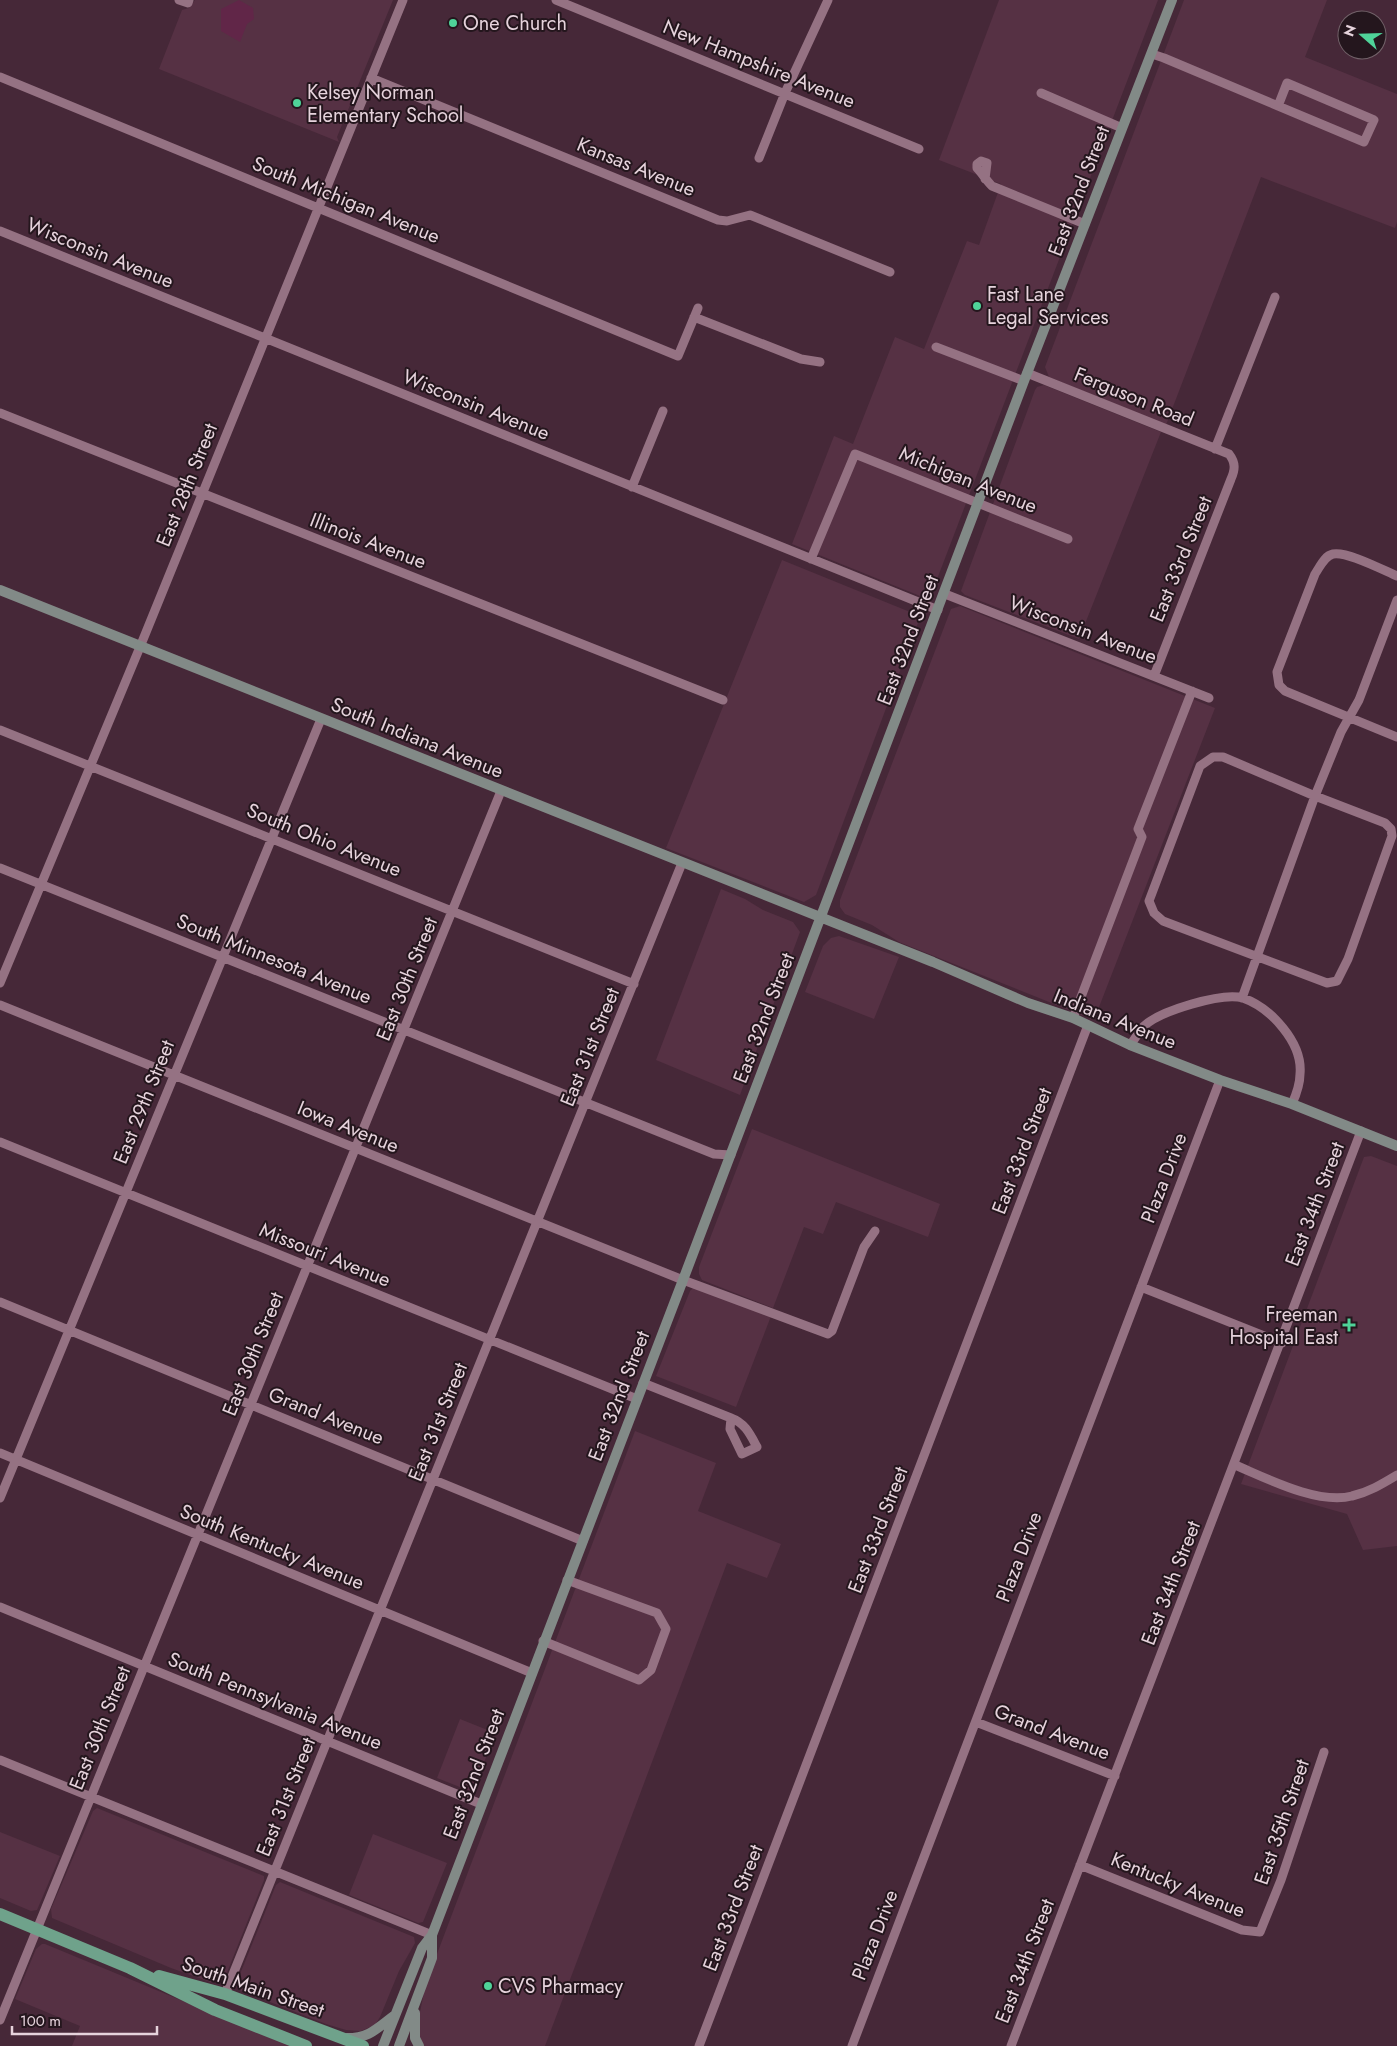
<svg xmlns="http://www.w3.org/2000/svg" width="1397" height="2046" font-family="Jost,sans-serif">
	<rect width="100%" height="100%" fill="#462838"/>
	<path fill="#563144" d="M195,0h198l-56,137 2,5 -180,-73 23,-59 7,-2z
		M999,0h159l-227,595 -6,3 -133,-54 42,-108 19,8 42,-107 29,12 43,-108 12,4 22,-61 -62,-24z
		M1184,0h143l-22,57 92,37v128l-2,6 -134,-51 -95,248 -117,-48 -4,-10z
		M1044,385l117,47 -82,207 -114,-44 -4,-4 74,-201 2,-3z
		M782,560l133,54 3,9 -102,272 -12,7 -138,-54z
		M960,606l255,102 -121,312 -195,-78 -27,-17 -27,-11 -5,-7v-7l111,-291z
		M721,889l24,10 18,11 30,12 7,10 -60,163 -84,-35z
		M839,936l60,21 -25,62 -69,-27 18,-46 8,-8z
		M752,1129l188,75 -12,33 -92,-35 -13,32 -19,-7 -31,81 -71,-28 -3,-6v-7z
		M1371,1156l26,10v380l-34,4 -16,-36 -106,-30 123,-327z
		M694,1287l77,29 -35,91 -80,-31 34,-85z
		M635,1431l81,32 -18,48 83,33 -14,34 -40,-15 -182,483h-123l-2,-9v-25l6,-29z
		M460,1719l35,14 -20,54 -5,4 -33,-13z
		M97,1808l167,68v4l-38,95 -5,6 -11,1 -39,-14 -119,-50 -1,-9 42,-98z
		M0,1832l60,24 -23,54 -6,1 -31,-13z
		M373,1834l74,29 -24,59 -5,1 -69,-28z
		M280,1882l134,55 1,6 -16,28 -19,46 -5,8 -14,6 -15,-1 -20,-6 -89,-35 -1,-5 40,-99z
		M42,1944h3l247,102h-220l8,-20 -65,-27 21,-50z"/>
	<path fill="#612648" d="M239,0l14,8 1,11 -7,5 -7,18 -19,-11v-22z"/>
	<g fill="none" stroke-linecap="round" stroke-linejoin="round">
		<path stroke="#957283" stroke-width="9" d="M179,0l9,3 1,-3
			M556,0l363,149
			M1152,54l12,4 200,84 10,-22 -87,-37 -9,23
			M0,77l678,279 20,-48
			M371,78l347,142 9,1 23,-6 140,57
			M1041,93l81,35
			M759,158l26,-65 43,-93
			M985,179l2,-16 -6,-2 -4,3v4c5,5 9,12 15,18l93,38
			M0,231l938,379
			M694,317l107,42 19,3
			M936,347l88,34
			M1027,373l202,81c7,9 6,16 2,25l-77,197
			M0,413l723,287
			M1215,449l60,-152
			M632,487l31,-76
			M811,559l44,-105 213,85
			M1397,576c-14,-6 -50,-25 -64,-22 -9,2 -13,13 -18,20l-38,98 2,13 6,6 112,46
			M945,594l264,104
			M0,730l634,254
			M1213,757h10l92,39 70,27 6,6 1,7 -44,123 -11,22 -10,2 -164,-62 -9,-8 -5,-12 51,-135z
			M0,868l714,286 17,1
			M0,983l140,-336 263,-647
			M1242,998l73,-202 26,-64 18,-32 38,-100
			M0,1005l683,275 145,54 4,-3 32,-84 11,-16
			M1073,1018l69,-181 -4,-8 54,-138
			M1130,1045c5,-6 9,-14 14,-19 16,-15 78,-34 99,-28 28,10 60,45 57,76 0,10 -4,21 -8,30
			M0,1142l637,257
			M1141,1287l141,56
			M0,1302l583,239
			M643,1383l88,35
			M731,1418c14,5 19,16 26,29l-15,7 -12,-25z
			M0,1453l532,220
			M1235,1465c31,13 83,40 117,31 17,-4 30,-12 45,-21
			M0,1498l321,-779
			M0,1607l481,197
			M543,1641l96,39 12,-10 15,-41 -9,-16 -90,-33
			M976,1722l139,54
			M0,1760l432,175
			M1080,1865l162,65 18,2 21,-52 43,-128
			M225,1994l457,-1131
			M0,2020l501,-1229
			M699,2046l389,-1021
			M852,2046l368,-966
			M1011,2046l350,-915"/>
		<path stroke="#828a87" stroke-width="10" d="M0,590l933,372 95,41 45,15 57,27 90,35 72,24 105,42
			M415,2013v25l4,8
			M347,2038c23,0 30,-10 48,-23
			M383,2046l39,-98 10,-13 251,-655 341,-899 148,-381
			M399,2046l33,-88v-23"/>
		<path stroke="#6fa28b" stroke-width="12" d="M0,1914l130,54 85,42 91,36
			M159,1976l66,18 138,52"/>
	</g>
	<g fill="#4fd399" stroke="#24161d" stroke-width="2">
		<circle cx="453" cy="23" r="5"/>
		<circle cx="297" cy="103" r="5"/>
		<circle cx="977" cy="306" r="5"/>
		<path d="M1346.5 1317.5h5v5h5v5h-5v5h-5v-5h-5v-5h5z"/>
		<circle cx="488" cy="1986" r="5"/>
	</g>
	<g text-anchor="middle" dominant-baseline="central" stroke-width="4" stroke-linejoin="round" paint-order="stroke">
		<g font-size="20" fill="#e6d3dc" stroke="#24161d" text-anchor="start">
			<text x="463" y="23">One Church</text>
			<text x="307" y="92">Kelsey Norman<tspan x="307" dy="23">Elementary School</tspan></text>
			<text x="987" y="294">Fast Lane<tspan x="987" dy="23">Legal Services</tspan></text>
			<text x="1338" y="1314" text-anchor="end">Freeman<tspan x="1338" dy="23">Hospital East</tspan></text>
			<text x="498" y="1986">CVS Pharmacy</text>
		</g>
		<g font-size="20" fill="#e6d3dc" stroke="#24161d">
			<text transform="translate(759 64) rotate(22)">New Hampshire Avenue</text>
			<text transform="translate(636 167) rotate(22)">Kansas Avenue</text>
			<text transform="translate(1079 191) rotate(-69)">East 32nd Street</text>
			<text transform="translate(346 200) rotate(22)">South Michigan Avenue</text>
			<text transform="translate(100 253) rotate(22)">Wisconsin Avenue</text>
			<text transform="translate(1134 397) rotate(22)">Ferguson Road</text>
			<text transform="translate(476 405) rotate(22)">Wisconsin Avenue</text>
			<text transform="translate(968 480) rotate(22)">Michigan Avenue</text>
			<text transform="translate(187 485) rotate(-68)">East 28th Street</text>
			<text transform="translate(368 541) rotate(21)">Illinois Avenue</text>
			<text transform="translate(1181 559) rotate(-68)">East 33rd Street</text>
			<text transform="translate(1083 630) rotate(21)">Wisconsin Avenue</text>
			<text transform="translate(908 640) rotate(-69)">East 32nd Street</text>
			<text transform="translate(417 738) rotate(22)">South Indiana Avenue</text>
			<text transform="translate(324 840) rotate(22)">South Ohio Avenue</text>
			<text transform="translate(274 959) rotate(22)">South Minnesota Avenue</text>
			<text transform="translate(407 979) rotate(-68)">East 30th Street</text>
			<text transform="translate(764 1018) rotate(-69)">East 32nd Street</text>
			<text transform="translate(1115 1019) rotate(22)">Indiana Avenue</text>
			<text transform="translate(590 1047) rotate(-68)">East 31st Street</text>
			<text transform="translate(144 1102) rotate(-68)">East 29th Street</text>
			<text transform="translate(348 1127) rotate(22)">Iowa Avenue</text>
			<text transform="translate(1022 1151) rotate(-69)">East 33rd Street</text>
			<text transform="translate(1164 1178) rotate(-69)">Plaza Drive</text>
			<text transform="translate(1315 1204) rotate(-69)">East 34th Street</text>
			<text transform="translate(325 1255) rotate(22)">Missouri Avenue</text>
			<text transform="translate(253 1354) rotate(-68)">East 30th Street</text>
			<text transform="translate(619 1396) rotate(-69)">East 32nd Street</text>
			<text transform="translate(326 1416) rotate(22)">Grand Avenue</text>
			<text transform="translate(438 1422) rotate(-68)">East 31st Street</text>
			<text transform="translate(878 1530) rotate(-69)">East 33rd Street</text>
			<text transform="translate(272 1547) rotate(22)">South Kentucky Avenue</text>
			<text transform="translate(1019 1557) rotate(-69)">Plaza Drive</text>
			<text transform="translate(1171 1583) rotate(-69)">East 34th Street</text>
			<text transform="translate(275 1701) rotate(22)">South Pennsylvania Avenue</text>
			<text transform="translate(100 1728) rotate(-68)">East 30th Street</text>
			<text transform="translate(1052 1732) rotate(21)">Grand Avenue</text>
			<text transform="translate(474 1774) rotate(-69)">East 32nd Street</text>
			<text transform="translate(286 1797) rotate(-68)">East 31st Street</text>
			<text transform="translate(1282 1822) rotate(-71)">East 35th Street</text>
			<text transform="translate(1178 1885) rotate(22)">Kentucky Avenue</text>
			<text transform="translate(733 1908) rotate(-69)">East 33rd Street</text>
			<text transform="translate(875 1935) rotate(-69)">Plaza Drive</text>
			<text transform="translate(1025 1961) rotate(-69)">East 34th Street</text>
			<text transform="translate(253 1987) rotate(19)">South Main Street</text>
		</g>
	</g>
	<g transform="translate(1362 35) rotate(290)"><circle r="24" fill="#24161d" stroke="#726269"/>
	<path d="M0-4L9 19L0 12L-9 19Z" fill="#4fd399"/>
	<text y="-8" font-size="14" font-weight="bold" text-anchor="middle" fill="#e6d3dc">N</text>
	</g>
	<path d="M12 2026v8h145v-8" fill="none" stroke="#e6d3dc" stroke-width="2.5"/>
	<text x="20" y="2026" font-size="15" fill="#e6d3dc" stroke="#24161d" stroke-width="4" paint-order="stroke">100 m</text>
</svg>
